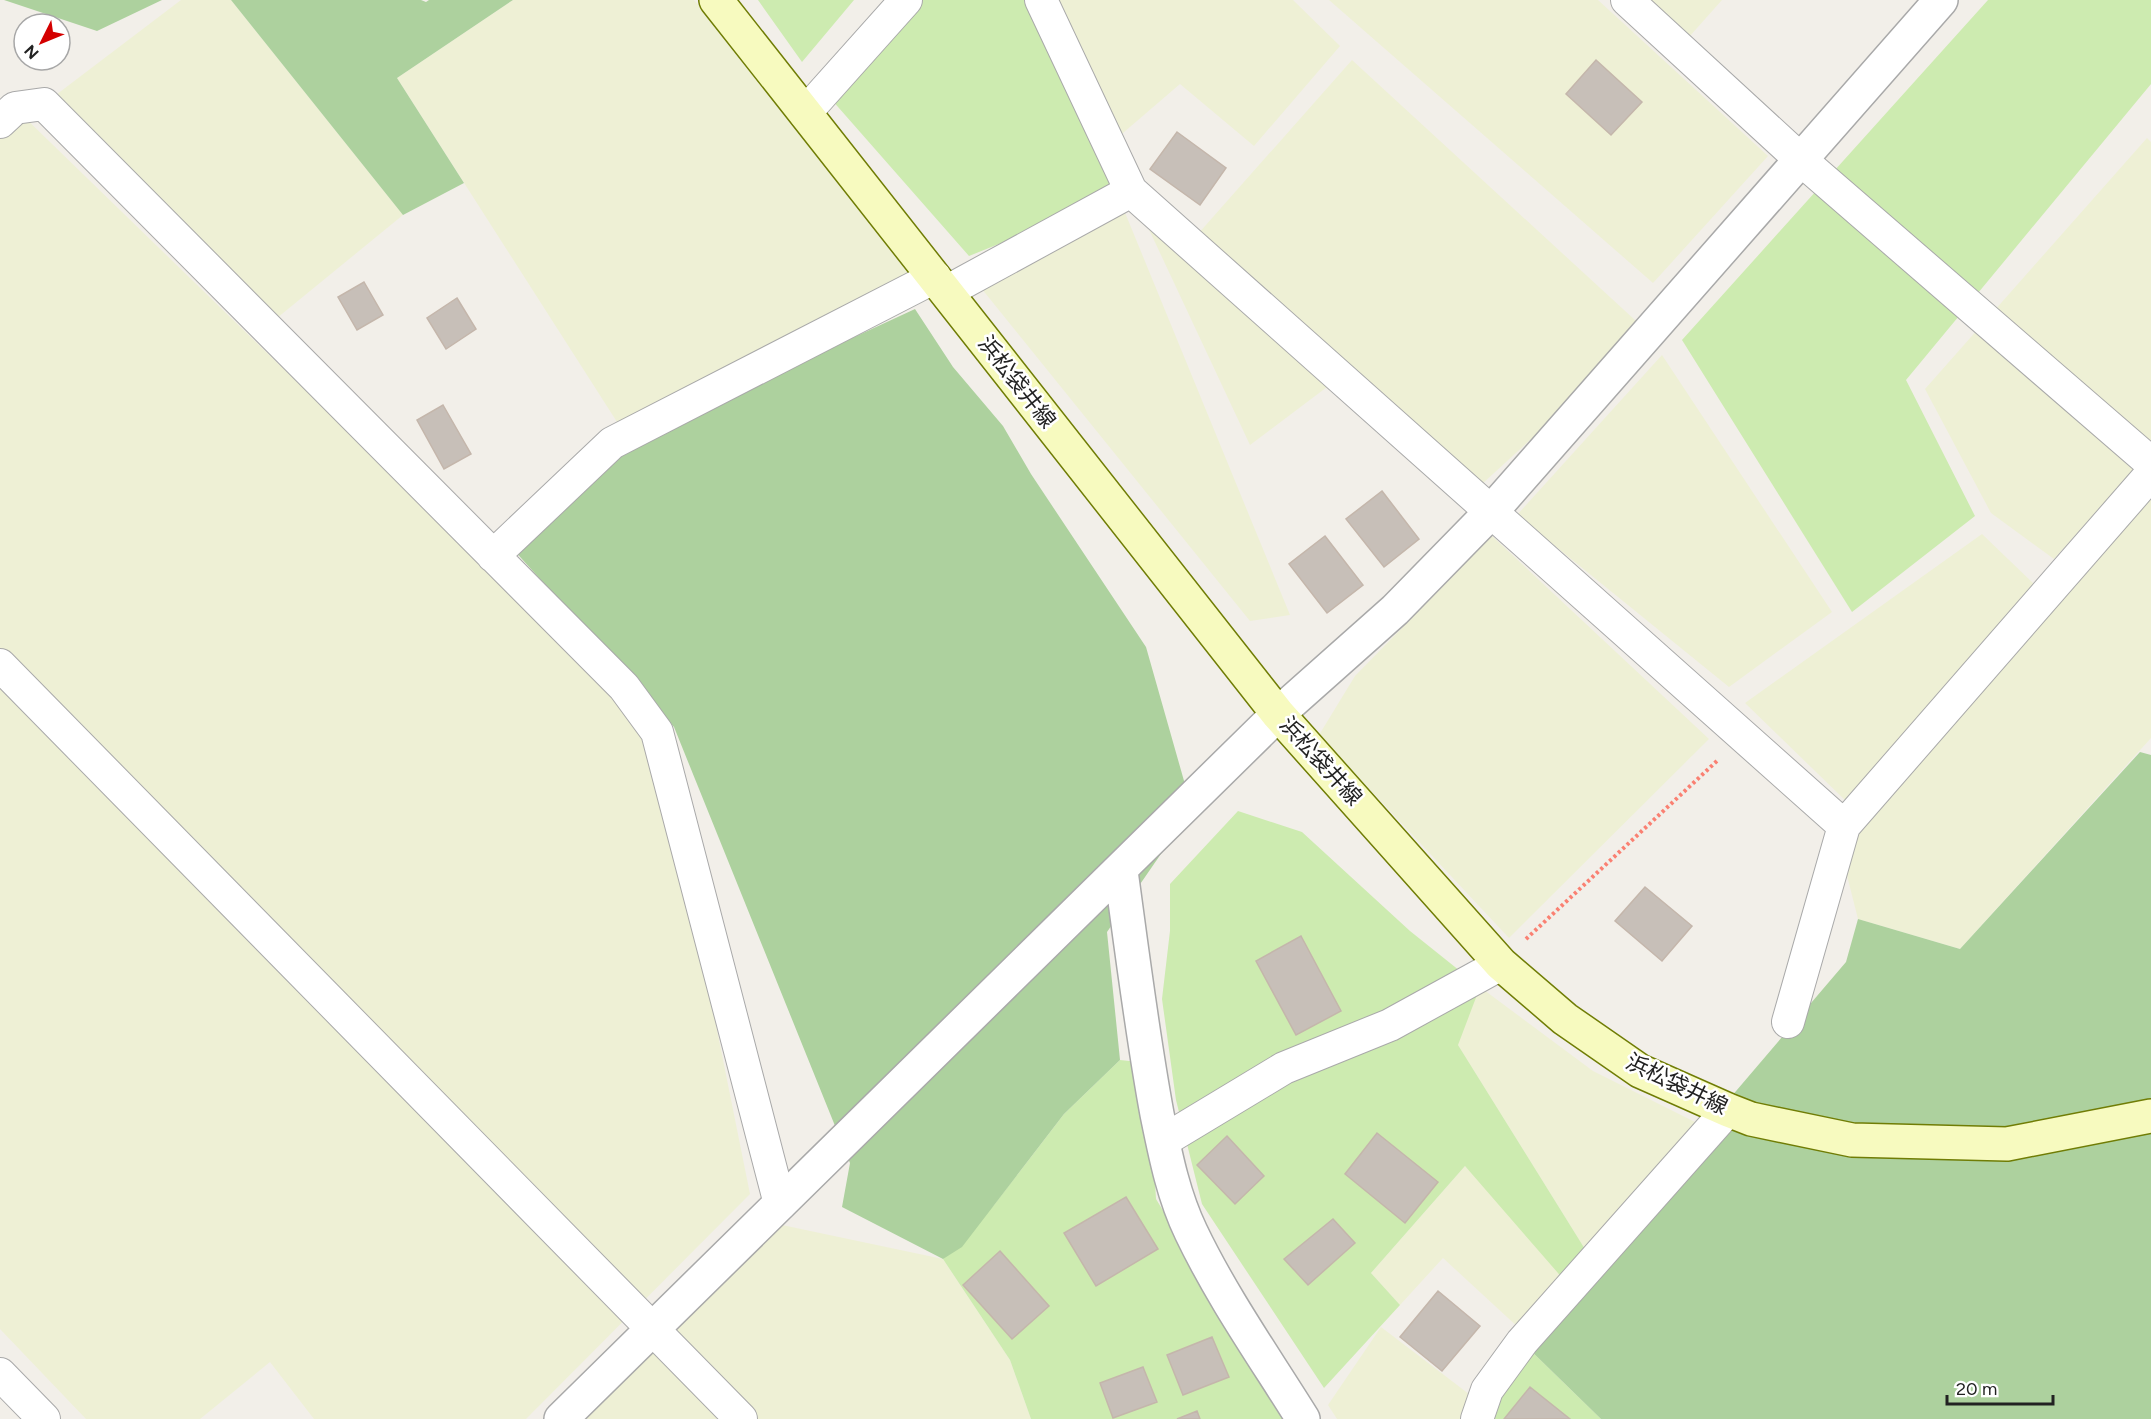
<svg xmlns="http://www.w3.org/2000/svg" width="2151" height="1419" font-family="Figtree,'Noto Sans JP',sans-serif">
	<rect width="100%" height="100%" fill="#f2efe9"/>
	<path fill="#eef0d5" d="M181,0h50l172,215 -137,112 -222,-223z
		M513,0h181l241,277 -309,159 -229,-358z
		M1041,0h252l47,46 -86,100 -74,-62 -71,61z
		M1329,0h269l170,156 -115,127z
		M1648,0h74l-33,37z
		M1352,60l296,272 -178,163 -131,-117 -89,67 -119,-254 59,52z
		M15,108l642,624 93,462 -224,225h-212l-44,-57 -70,57h-114l-86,-90v-1206z
		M2147,138l4,4v308l-97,109 -63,-46 -66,-124z
		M1119,198l171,417 -40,6 -277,-343z
		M1662,355l170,257 -103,75 -212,-172z
		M2151,499v239l-191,211 -102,-30 -19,-75z
		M1982,534l54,52 -187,218 -104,-101z
		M1492,536l217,203 -200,199 -190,-203 36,-59z
		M1480,987l113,84 112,56 -112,135 -142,-228z
		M1465,1166l114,112 -59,51 -77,-71 -43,47 -29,-32z
		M763,1221l180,38 67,101 21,59h-462z
		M1381,1327l101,77 -7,15h-138l-9,-14z"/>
	<path fill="#cdebb0" d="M758,0h96l-52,62z
		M906,0h118l107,191 -162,65 -145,-165z
		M1988,0h163v84l-245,296 69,136 -123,96 -170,-272z
		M1238,811l64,21 108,99 70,56 -22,58 135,217 -22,26 -106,-122 -94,107 29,32 -76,83 -122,-184 -26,-104 -14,-101 8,-68v-47z
		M1120,1060l28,3 8,136 133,220h-258l-21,-59 -67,-101 51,-54 70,-91z
		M1522,1342l79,77h-124z"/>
	<path fill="#add19e" d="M4,0h158l-65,31z
		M231,0h190l5,2 3,-2h84l-116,78 67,105 -61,32z
		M915,309l38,58 50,59 28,48 115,173 46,162 -85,123 13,128 -56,54 -102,133 -19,12 -101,-52 8,-44 -176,-436 -162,-179 118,-107z
		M2140,752l11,3v664h-550l-79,-77 324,-380 12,-43 102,30z"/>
	<path fill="#c7bfb8" stroke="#c4b6ab" stroke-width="1.5" d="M1596,60l46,42 -31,33 -45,-41z
		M1177,132l49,36 -26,37 -50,-36z
		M364,282l19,33 -26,15 -19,-33z
		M457,298l19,31 -30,20 -19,-31z
		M443,405l28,49 -27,15 -27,-49z
		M1382,491l37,48 -35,28 -38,-48z
		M1325,536l38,49 -36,28 -38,-49z
		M1645,887l47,39 -30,35 -47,-40z
		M1301,936l40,75 -45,24 -40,-74z
		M1377,1133l61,49 -33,41 -60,-49z
		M1227,1136l37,40 -29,28 -38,-39z
		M1126,1197l32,52 -62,37 -32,-53z
		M1333,1219l22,24 -47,42 -24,-26z
		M1000,1251l49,55 -37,33 -49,-54z
		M1438,1291l42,35 -38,45 -42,-34z
		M1212,1337l17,40 -46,18 -16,-40z
		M1143,1367l14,35 -44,16 -13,-35z
		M1530,1387l40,32h-66z
		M1197,1411l3,8h-23z"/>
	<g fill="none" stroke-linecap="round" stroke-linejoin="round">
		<g stroke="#a9a9a9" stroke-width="34">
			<path id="minor" d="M1041,0l90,191 713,635
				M1627,0l173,159 351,304
				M805,113l101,-113
				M0,122l15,-14 29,-4 580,583 33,45 123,472
				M946,292l185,-101
				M493,556l119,-113 323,-166
				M0,665l741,754
				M1788,1022l56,-196 307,-352
				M1163,1141l121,-73 106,-43 111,-61
				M0,1374l44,45
				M1477,1419l10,-29 35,-48 206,-232"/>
		</g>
		<g stroke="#a9a9a9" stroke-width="36">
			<path id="tertiary" d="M1121,871c11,81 21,162 36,243 8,39 16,81 34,118 31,65 74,126 112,187
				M561,1419l717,-705 117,-104 95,-97 451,-513"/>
		</g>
		<g stroke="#707d05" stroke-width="36">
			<path id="secondary" d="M716,0l562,714 223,250 64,55 75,52 88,39 23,9 101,21 155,4 144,-28"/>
		</g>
		<path stroke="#fa8072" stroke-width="4" stroke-dasharray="3 3" stroke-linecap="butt" d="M1526,939l192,-179"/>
		<use href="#minor" stroke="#fff" stroke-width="32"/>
		<use href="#tertiary" stroke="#fff" stroke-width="33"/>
		<use href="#secondary" stroke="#f7fabf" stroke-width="33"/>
	</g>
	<g text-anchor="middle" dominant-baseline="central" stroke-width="5" stroke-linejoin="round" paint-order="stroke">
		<g font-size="22" fill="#222" stroke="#fff">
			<text transform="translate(1017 382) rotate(52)">浜松袋井線</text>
			<text transform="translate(1321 761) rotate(48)">浜松袋井線</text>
			<text transform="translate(1677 1084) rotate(26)">浜松袋井線</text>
		</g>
	</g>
	<g transform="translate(42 42) rotate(227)"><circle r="28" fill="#ffffff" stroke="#a7a7a7" stroke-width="1.5"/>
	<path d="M0-4.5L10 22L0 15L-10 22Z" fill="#d40000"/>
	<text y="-9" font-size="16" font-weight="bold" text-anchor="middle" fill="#222222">N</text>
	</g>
	<path d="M1947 1395v9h106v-9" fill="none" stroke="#222222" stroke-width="3"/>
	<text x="1956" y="1395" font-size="18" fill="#222222" stroke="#ffffff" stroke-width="4.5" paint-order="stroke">20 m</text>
</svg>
